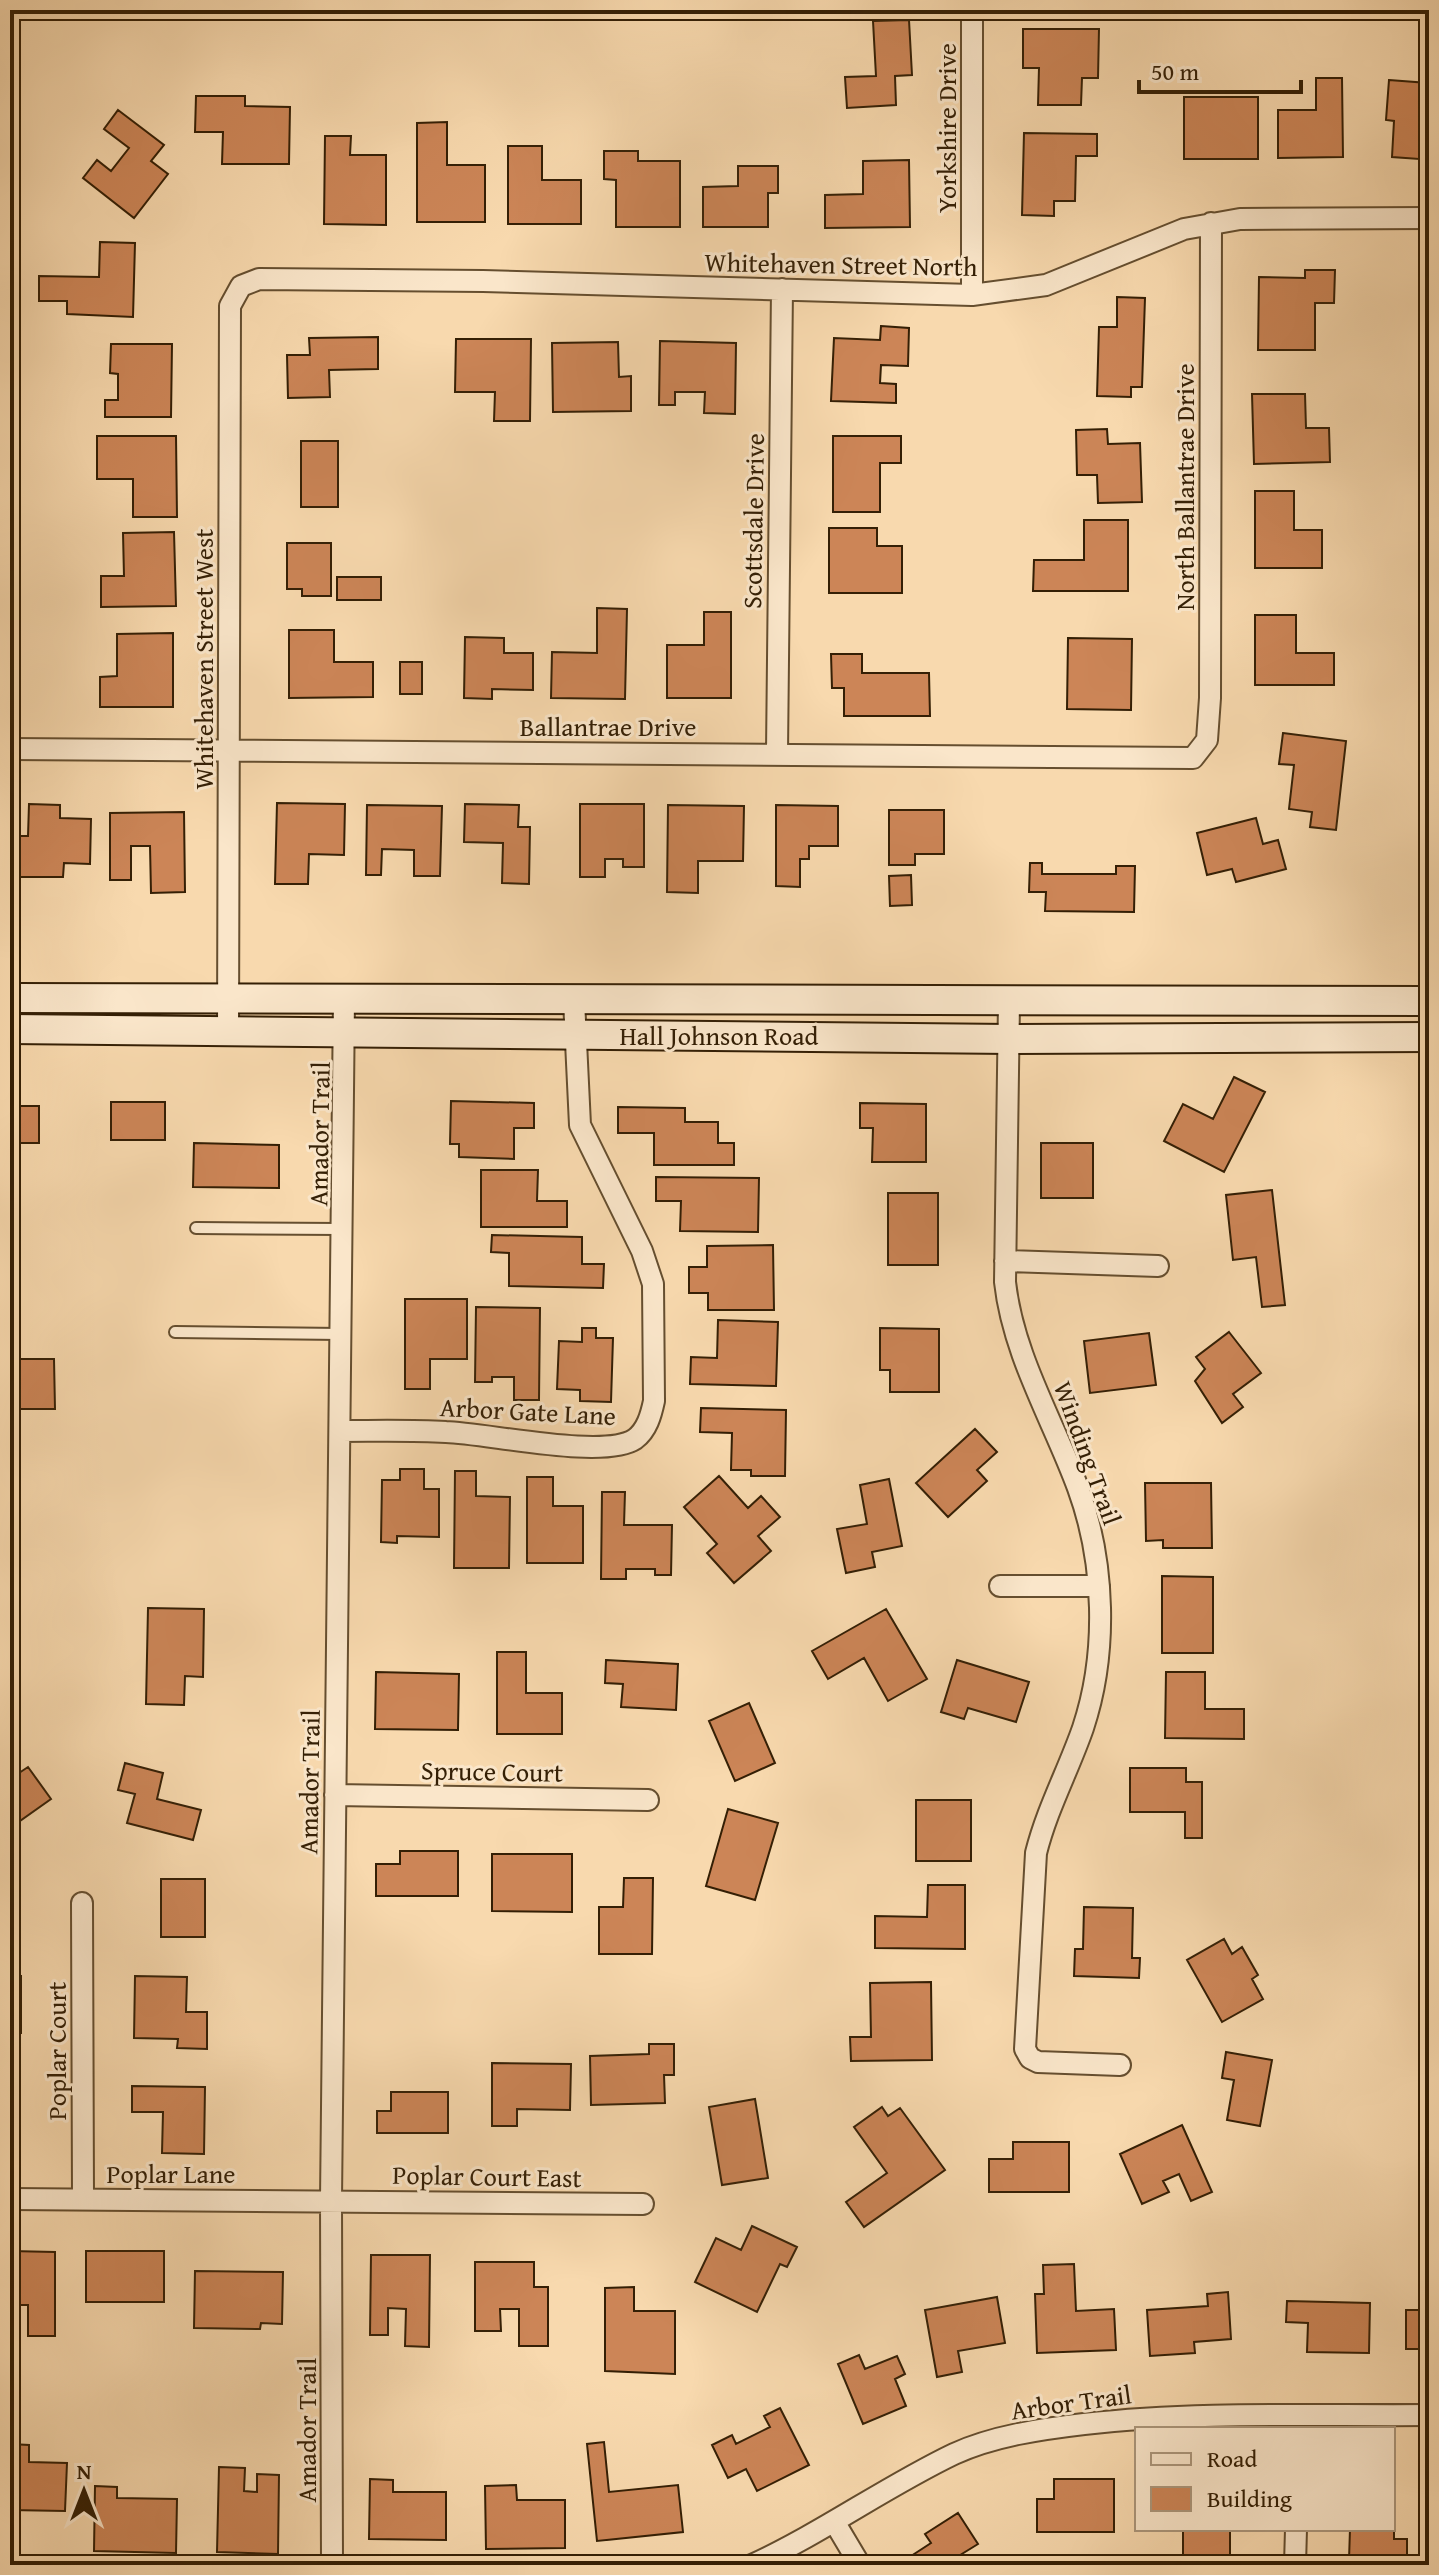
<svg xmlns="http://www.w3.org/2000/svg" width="1439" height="2575" font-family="'Gentium Book Plus',serif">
	<rect width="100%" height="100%" fill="#f8d9ae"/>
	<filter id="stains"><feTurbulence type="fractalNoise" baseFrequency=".0025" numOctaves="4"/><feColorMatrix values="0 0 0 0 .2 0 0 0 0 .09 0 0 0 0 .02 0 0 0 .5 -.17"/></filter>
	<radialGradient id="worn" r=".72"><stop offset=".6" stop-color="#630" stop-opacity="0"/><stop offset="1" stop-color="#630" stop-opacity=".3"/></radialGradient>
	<path fill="#cc8557" stroke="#341f05" stroke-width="2" d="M909,20l3,55 -17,1 1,29 -49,3 -2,-31 31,-1 -3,-55z
		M1023,29h76l-1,49h-16l-1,27h-43l1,-37h-16z
		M1316,78h26l1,79 -65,1v-48h38z
		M1389,80l39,3 1,64 -10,-1v13l-27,-2 2,-36 -8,-1z
		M196,96h49v10l45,1 -1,57h-67l1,-32h-28z
		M1184,97h74v62h-74z
		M118,110l46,35 -13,16 17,13 -34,44 -51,-40 14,-18 14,11 18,-23 -25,-19z
		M447,122v43h38v57h-68v-99z
		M1024,133l73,1v22h-21l-1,45h-21v15l-32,-1z
		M325,136h26l-1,19h36v70l-62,-1z
		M508,146h34v34h39v44h-73z
		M604,151h34v10h42v66h-64v-47l-12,-1z
		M909,160l1,67 -85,1v-33l38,-1v-33z
		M738,166h40v27h-10v34h-65v-40l35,-1z
		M100,242l35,1 -2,74 -66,-3v-13h-28v-25l60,1z
		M1305,270h30l-1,33h-19v47h-57l1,-73 46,1z
		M1117,297l28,1 -3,89h-11v10l-34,-1 2,-69h18z
		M881,326l28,2 -1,38 -27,-1 -1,18 16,1v19l-65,-2 3,-63 46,2z
		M378,337v32l-49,1 1,27 -42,1 -1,-43h23l-1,-17z
		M456,339h75l-1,82h-36l1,-29h-40z
		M660,341l76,2 -1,71 -31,-1 1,-21h-30v13h-16z
		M618,342l1,35 12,-1v35l-78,1 -1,-69z
		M111,344h61l-1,73h-66v-17h13v-26l-8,-1z
		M1252,394h53l1,34h23l1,34 -76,2z
		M1107,429l1,15 32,-1 2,59 -44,1 -1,-28h-20l-1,-45z
		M97,436h79l1,81h-44v-38h-36z
		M833,436h68v27h-21v49h-47z
		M301,441h37v66h-37z
		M1255,491h39v39h28v38h-67z
		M1084,520h44v71h-95l1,-31h50z
		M829,528h48v18h25v47h-73z
		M174,532l2,74 -75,1v-31h23l-1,-43z
		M287,543h44v53h-29v-7h-15z
		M337,577h44v23h-44z
		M597,608l30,1 -2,90 -74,-1 1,-46 45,1z
		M704,612h27v86h-64v-53h37z
		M1255,615h41v38h38v32h-79z
		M289,630h45v32h39v35l-84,1z
		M173,633v74h-73v-30l17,-1v-42z
		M465,637l39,1v15h29v37l-41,-1v10l-28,-1z
		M1068,638l64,1 -1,71 -64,-1z
		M831,654h31v19h67l1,43h-86v-28h-12z
		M400,662h22v32h-22z
		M1283,733l63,8 -10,89 -26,-3 2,-15 -23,-3 5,-44 -15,-1z
		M277,803l68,1 -1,51 -35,-1 -1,30h-33z
		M29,804l31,1v13l31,1 -1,45 -26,-1 -1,14h-50l1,-41h14z
		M465,804l54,1 -1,22h12l-1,57 -27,-1 1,-40 -39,-1z
		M580,804h64v63h-21v-8h-18v18h-25z
		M367,805l75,1 -2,70h-26v-26l-32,-1 -1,26h-15z
		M668,805l76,1 -1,55h-45v32l-31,-1z
		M776,805l62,1v40h-29v13h-9v28l-24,-1z
		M889,810h55v44h-29v11h-26z
		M184,812l1,80 -34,1 -1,-47h-19v34h-21v-67z
		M1256,818l7,26 15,-4 8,29 -50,13 -4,-13 -25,6 -10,-42z
		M1030,863h12v11h74v-8h19l-1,46 -89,-1 1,-19h-17z
		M911,875l1,30 -22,1 -1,-30z
		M1234,1077l31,15 -41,80 -60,-31 19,-37 30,15z
		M451,1101l83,2v25h-20v31l-55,-2v-13h-9z
		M111,1102h54v38h-54z
		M860,1103l66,1v58h-54l1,-34h-13z
		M10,1106h29v37h-29z
		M618,1107l67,1v14h33v21h16v22h-80v-32h-36z
		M194,1143l85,2v43l-86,-1z
		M1041,1143h52v55h-52z
		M481,1170h57l-1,31h30v26h-86z
		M656,1177l103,1 -1,54 -78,-1 1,-30h-25z
		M1272,1190l13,115 -23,2 -6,-50 -23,3 -7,-65z
		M888,1193h50v72h-50z
		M492,1235l90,2v27h22l-1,24 -94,-2v-33l-18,-1z
		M773,1245l1,65h-66v-17h-19v-26h18v-21z
		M405,1299h62v60h-37v30h-25z
		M476,1307l64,1 -1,92h-25v-23h-22v5h-17z
		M718,1320l60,2 -2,64 -86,-2 1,-27 26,1z
		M582,1328h14v10h17l-2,64 -31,-1v-11l-23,-1 2,-48 23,1z
		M880,1328l59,1v63h-49v-22h-10z
		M1229,1332l32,41 -28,21 10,13 -21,16 -27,-42 10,-12 -9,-12z
		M1149,1333l7,52 -66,8 -6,-52z
		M10,1359h44l1,50h-45z
		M701,1408l85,2 -1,66h-34v-6h-20l1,-37 -32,-1z
		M975,1429l22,23 -20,18 10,11 -39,36 -32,-34z
		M400,1469h24v20h15v48l-42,-1v7l-16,-1 1,-62h18z
		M455,1471h21v25l34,1 -1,71h-55z
		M719,1476l29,32 13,-12 19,21 -22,19 13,15 -37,32 -27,-30 10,-9 -33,-37z
		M527,1477h26v29h30v57h-56z
		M889,1479l13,67 -30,6 3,15 -29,6 -9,-44 30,-5 -7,-39z
		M1145,1483h66l1,65h-49v-8l-17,1z
		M602,1492h23l-1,33h48l-1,50h-16v-6h-29v10h-25z
		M1162,1576l51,1v76h-51z
		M148,1608l56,1 -1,68 -18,-1 -1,29 -38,-1z
		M886,1609l41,70 -39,22 -24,-43 -36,21 -16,-28z
		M497,1652h29v41h36v41h-65z
		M606,1660l72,4 -2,46 -55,-3 2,-23 -18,-1z
		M957,1660l72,22 -13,40 -48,-14 -4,11 -23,-7z
		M376,1672l83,2 -1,56 -83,-1z
		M1166,1672h39v37h39v30l-79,-1z
		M749,1703l26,60 -40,18 -26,-60z
		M125,1763l38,10 -6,26 44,11 -8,30 -66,-17 8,-29 -17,-4z
		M28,1767l23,32 -41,29v-49z
		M1130,1768h56v14h16v56h-17v-26h-55z
		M916,1800h55v61h-55z
		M728,1809l50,14 -23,77 -49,-14z
		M400,1851h58v45h-82v-32h24z
		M492,1854h80v58l-80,-1z
		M624,1878h29l-1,76h-53v-47h24z
		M161,1879h44v58h-44z
		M928,1885h37v64l-90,-1v-32l52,1z
		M1084,1907l49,1 -1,50h8l-1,20 -65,-2 1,-27h8z
		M1224,1939l8,15 10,-7 16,28 -6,4 11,20 -41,23 -35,-62z
		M10,1976h11v57h-11z
		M135,1976l52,1 -1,35h21v37l-30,-1 1,-9 -44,-1z
		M931,1982l1,78 -81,1 -1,-24h21l-1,-54z
		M649,2044h25v31h-10l1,28 -74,2 -1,-49 59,-2z
		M1226,2052l46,8 -12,66 -33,-6 7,-40 -12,-2z
		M492,2063l79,1 -1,46 -53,-1v17h-25z
		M10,2075h9v59h-9z
		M132,2086l73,1 -1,67 -42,-1 1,-41h-31z
		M391,2092h57v41h-71v-22h14z
		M755,2099l13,79 -46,7 -13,-78z
		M882,2107l6,9 12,-8 45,62 -81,57 -18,-25 41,-29 -33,-46z
		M1182,2125l30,67 -21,9 -12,-27 -16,7 6,11 -27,12 -22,-50z
		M1013,2142h56v50h-80v-33h24z
		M752,2226l45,21 -10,20 -7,-3 -23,48 -62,-30 21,-44 25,12z
		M10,2251l45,1v84h-27v-31h-13v24h-5z
		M86,2251h78v51h-78z
		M371,2255h59l-1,92 -24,-1 1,-37 -18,-1v27h-18z
		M475,2262h59v25h14v59h-29v-37h-19l1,22h-26z
		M1074,2264l2,47 38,-2 2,41 -79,3 -2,-59h9l-1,-29z
		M195,2271l88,1 -1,52 -21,-1 -1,6 -66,-1z
		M634,2287v24h41v63l-70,-3v-83z
		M1228,2292l3,47 -37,3 1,11 -45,3 -3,-46 61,-4 -1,-12z
		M997,2297l8,46 -47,8 4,21 -25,5 -12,-67z
		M1287,2301l83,2 -1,50 -62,-1 1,-29 -22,-1z
		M1406,2310h23v39h-23z
		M859,2355l6,14 32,-13 8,18 -10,5 11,27 -43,18 -25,-60z
		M780,2408l29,57 -52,26 -11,-22 -18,9 -16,-33 20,-10 4,9 34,-17 -6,-11z
		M604,2442l5,50 69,-7 5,47 -86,9 -10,-97z
		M10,2444l19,1v17l38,1 -2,48 -55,-1z
		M219,2467l26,1 -1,23 13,1v-18l22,1 -1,79 -61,-2z
		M370,2479l23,1v12h53v48l-77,-1z
		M1054,2479h60v53h-77v-33h17z
		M1394,2480v59h13v21h-58l1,-31h43z
		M516,2485l1,15h48v48l-79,1 -1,-63z
		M95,2486l22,1v11l60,1 -1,54 -82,-2z
		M958,2513l20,31 -21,13 6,8h-51l-4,-7 23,-15 -6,-9z
		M1183,2529h47v31h-47z"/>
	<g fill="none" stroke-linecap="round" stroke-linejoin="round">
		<g stroke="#654e2f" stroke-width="14">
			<path id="lane" d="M196,1228l146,1
				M175,1332l166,2"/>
		</g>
		<g stroke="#654e2f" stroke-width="24">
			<path id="street" d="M972,295v-285
				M10,749l1183,9 14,-18 3,-42 1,-475
				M777,752l5,-463
				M1009,1002l-4,280c8,73 48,138 73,206 27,74 30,165 5,240 -15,43 -36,81 -47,125l-11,196 5,9 8,4 82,3
				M228,1034l2,-728 11,-20 18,-7 224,2 489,14 74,-10 138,-56 56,-10 189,-1
				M1005,1261l153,5
				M341,1431c35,0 70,-1 105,1 40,1 158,28 189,7 12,-9 16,-24 19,-38l-1,-117 -11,-33 -62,-126 -6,-125
				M1000,1586h99
				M335,1795l313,5
				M82,1903l1,295
				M10,2199l633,5
				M835,2523l25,42
				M332,2565l-1,-365 13,-1201
				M752,2565c70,-32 133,-78 202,-111 39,-18 87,-25 130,-30 114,-13 230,-8 345,-9
				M1295,2565l1,-36"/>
		</g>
		<g stroke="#341f05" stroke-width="32">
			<path id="secondary" d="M10,998l1419,3
				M10,1029l1000,10 419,-2"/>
		</g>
		<use href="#lane" stroke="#fae6ca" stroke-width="10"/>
		<use href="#street" stroke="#fae6ca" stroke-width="20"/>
		<use href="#secondary" stroke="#fae6ca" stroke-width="28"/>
	</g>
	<g text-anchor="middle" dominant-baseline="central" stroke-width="6" stroke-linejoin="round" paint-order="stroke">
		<g font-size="26" fill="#341f05" stroke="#fae6ca">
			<text transform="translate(946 128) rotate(-90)">Yorkshire Drive</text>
			<text transform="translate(841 264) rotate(1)">Whitehaven Street North</text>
			<text transform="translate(1184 487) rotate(-90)">North Ballantrae Drive</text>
			<text transform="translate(753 521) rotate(-89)">Scottsdale Drive</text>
			<text transform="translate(203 659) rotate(-90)">Whitehaven Street West</text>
			<text x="608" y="726">Ballantrae Drive</text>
			<text x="719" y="1035">Hall Johnson Road</text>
			<text transform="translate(319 1134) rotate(-89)">Amador Trail</text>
			<text transform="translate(528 1411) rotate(3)">Arbor Gate Lane</text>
			<text transform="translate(1088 1453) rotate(70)">Winding Trail</text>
			<text transform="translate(492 1771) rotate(1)">Spruce Court</text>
			<text transform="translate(309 1782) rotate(-89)">Amador Trail</text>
			<text transform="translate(56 2051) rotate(-90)">Poplar Court</text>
			<text x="171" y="2173">Poplar Lane</text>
			<text transform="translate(487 2176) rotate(1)">Poplar Court East</text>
			<text transform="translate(1071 2402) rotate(-8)">Arbor Trail</text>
			<text transform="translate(306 2430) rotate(-90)">Amador Trail</text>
		</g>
	</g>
	<rect width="1439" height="2575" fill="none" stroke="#f8d9ae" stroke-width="40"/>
	<rect x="12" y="12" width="1415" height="2551" fill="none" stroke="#341f05" stroke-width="4"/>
	<rect x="20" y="20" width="1399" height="2535" fill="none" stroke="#341f05" stroke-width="2"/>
	<rect x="1135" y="2427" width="260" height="104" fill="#fae6ca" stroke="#ab967b" stroke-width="2"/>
	<rect x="1151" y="2453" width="40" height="12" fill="#fae6ca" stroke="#ab967b" stroke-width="2"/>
	<text x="1207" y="2467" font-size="24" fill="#341f05">Road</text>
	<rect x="1151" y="2487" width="40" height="24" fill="#cc8557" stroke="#ab967b" stroke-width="2"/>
	<text x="1207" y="2507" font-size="24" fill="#341f05">Building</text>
	<g transform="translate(84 2491)" stroke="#fae6ca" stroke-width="6" paint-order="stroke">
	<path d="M0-6L14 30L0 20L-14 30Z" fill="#341f05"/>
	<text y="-12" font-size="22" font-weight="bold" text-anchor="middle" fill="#341f05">N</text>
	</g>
	<path d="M1139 80v12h162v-12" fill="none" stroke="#341f05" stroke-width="4"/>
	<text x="1151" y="80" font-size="24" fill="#341f05" stroke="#fae6ca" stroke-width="6" paint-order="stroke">50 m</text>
	<rect width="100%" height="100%" filter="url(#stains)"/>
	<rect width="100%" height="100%" fill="url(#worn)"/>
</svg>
